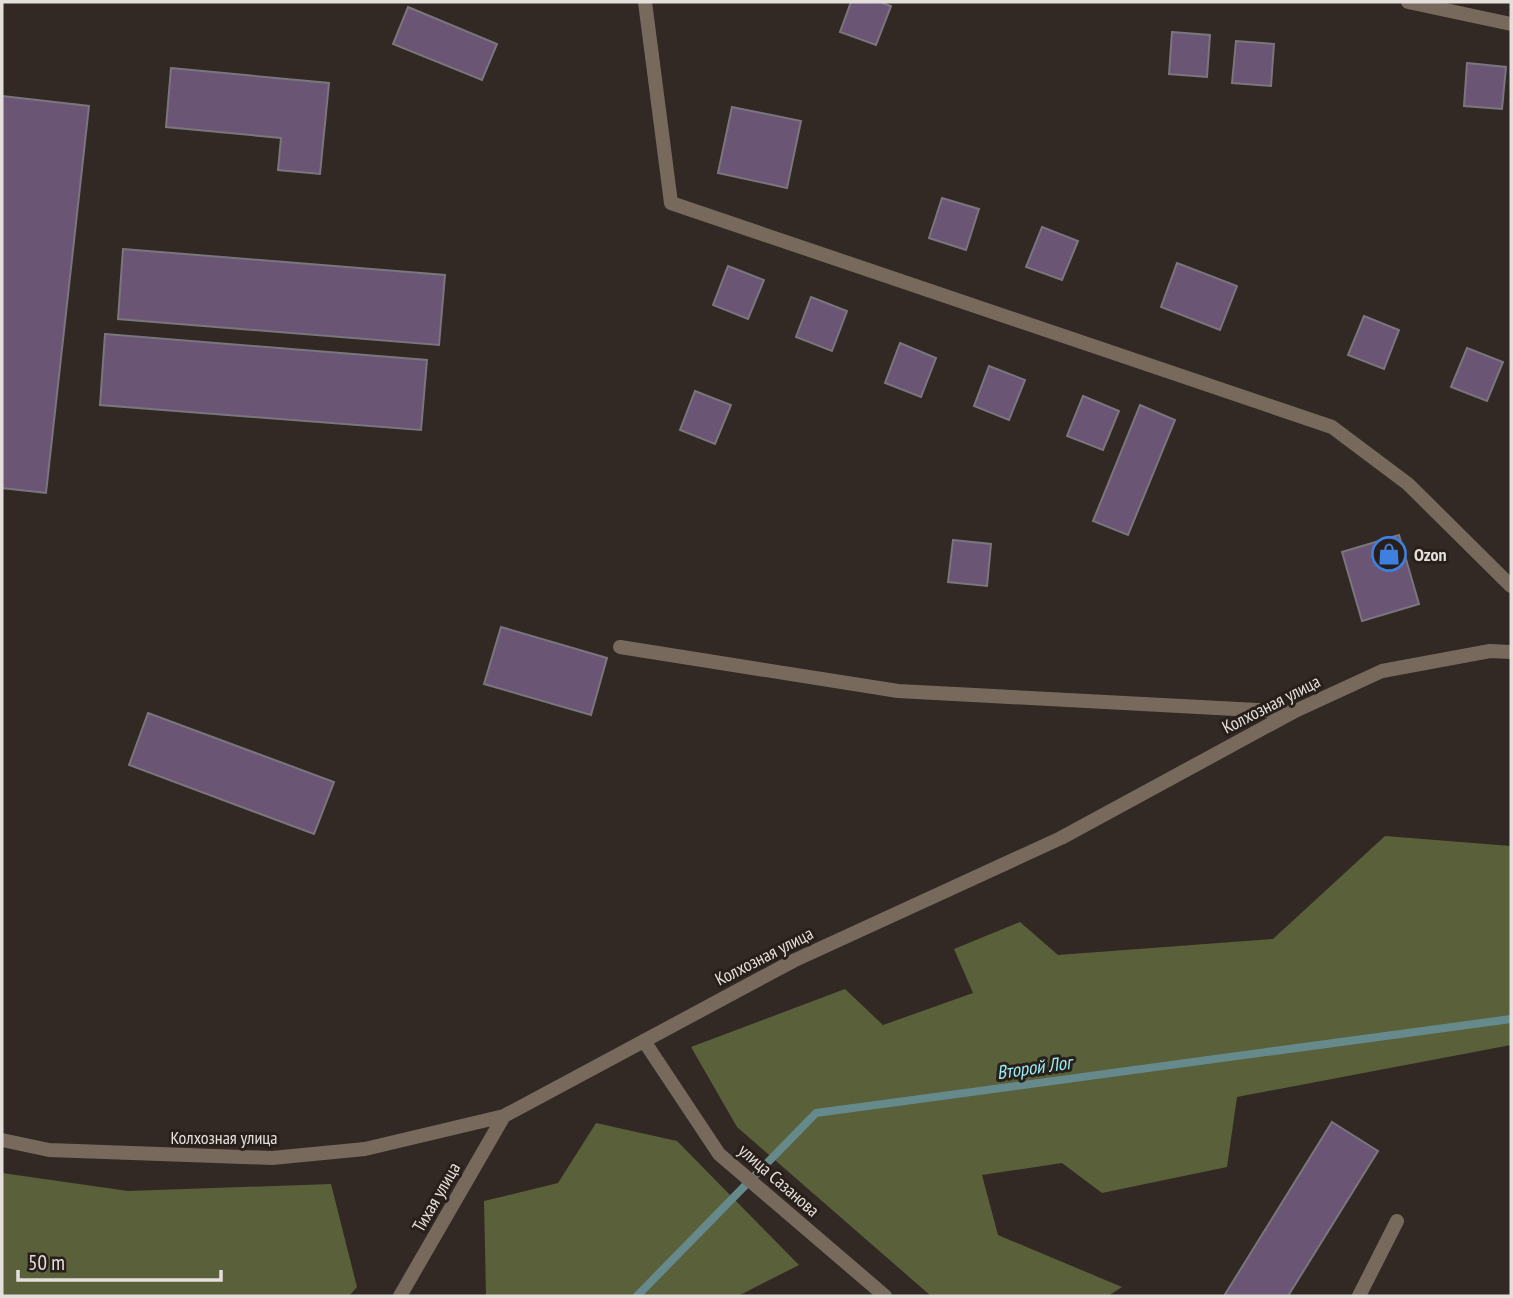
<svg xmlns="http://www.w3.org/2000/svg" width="1513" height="1298" font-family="'PT Sans Narrow',sans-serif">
	<rect width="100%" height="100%" fill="#322925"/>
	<path fill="#59603a" d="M1385,836l126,10v199l-274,52 -10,70 -125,26 -40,-30 -80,12 16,60 124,52 -14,9h-177l-194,-169 -46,-80 154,-58 38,36 90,-32 -19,-44 66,-27 38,33 215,-16z
		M596,1123l81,18 122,124 -61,31h-252l-2,-95 74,-18z
		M2,1173l126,18 203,-7 26,103 -8,9h-347z"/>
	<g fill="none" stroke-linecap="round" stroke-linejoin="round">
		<path stroke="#66898c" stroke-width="8" d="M637,1296l179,-183 695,-94"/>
	</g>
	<path fill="#6a5575" stroke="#7b757e" stroke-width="2" d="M851,2h29l11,4 -15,39 -36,-13z
		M408,7l89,37 -15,36 -89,-36z
		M1172,32l38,3 -3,42 -38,-3z
		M1236,41l38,3 -3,42 -39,-3z
		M1467,63l39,4 -4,42 -38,-3z
		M171,68l158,15 -9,91 -42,-4 3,-32 -115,-11z
		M2,96l87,10 -43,387 -44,-5z
		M732,107l69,14 -14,67 -69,-15z
		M942,198l37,11 -13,41 -37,-12z
		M1042,227l36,14 -16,39 -36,-13z
		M123,249l322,26 -6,70 -321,-26z
		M1177,263l60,23 -17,44 -59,-23z
		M728,266l36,14 -16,39 -35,-14z
		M811,297l36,14 -15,40 -36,-14z
		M1364,316l35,14 -15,39 -36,-14z
		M105,334l322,26 -6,70 -321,-25z
		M900,343l36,15 -15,39 -36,-14z
		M1467,348l36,14 -16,39 -36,-14z
		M989,366l36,14 -16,40 -35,-14z
		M695,391l36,14 -16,39 -35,-14z
		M1083,396l36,15 -16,39 -36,-14z
		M1140,405l35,15 -47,115 -35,-14z
		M1399,535l20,69 -57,17 -20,-69z
		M953,540l38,4 -4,42 -39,-4z
		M501,627l106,31 -16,57 -107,-31z
		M148,713l186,69 -20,52 -185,-69z
		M1332,1122l46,29 -90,145h-64z"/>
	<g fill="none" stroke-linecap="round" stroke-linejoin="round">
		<path stroke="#776a5d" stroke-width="14" d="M620,647l278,44 395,21
			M1359,1296l38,-75"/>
		<path stroke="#776a5d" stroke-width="14" d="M645,2l26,201 661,224 76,57 103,102
			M1408,2l103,22
			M644,1041l75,113 166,142"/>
		<path stroke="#776a5d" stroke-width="14" d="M2,1140l47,10 223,8 93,-9 139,-33 289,-155 268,-123 232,-126 89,-41 108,-20 21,1
			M400,1296l104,-180"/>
	</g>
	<defs>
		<g id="shop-ring" transform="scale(1.75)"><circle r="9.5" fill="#281f1b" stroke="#3f7fe0" stroke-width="1.5"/><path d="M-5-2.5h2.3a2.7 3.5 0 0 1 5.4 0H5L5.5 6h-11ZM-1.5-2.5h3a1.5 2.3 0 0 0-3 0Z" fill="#3f7fe0"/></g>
	</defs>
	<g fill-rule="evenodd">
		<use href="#shop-ring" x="1389" y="554"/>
	</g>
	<g text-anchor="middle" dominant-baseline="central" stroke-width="6" stroke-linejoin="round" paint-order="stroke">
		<g font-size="18" font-weight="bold" fill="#e5dfdc" stroke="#281f1b" text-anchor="start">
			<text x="1414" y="554">Ozon</text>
		</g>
		<g font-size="18" fill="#e5dfdc" stroke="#281f1b">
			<text transform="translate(1271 704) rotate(-27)">Колхозная улица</text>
			<text transform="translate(764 956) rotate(-27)">Колхозная улица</text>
			<text x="224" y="1137">Колхозная улица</text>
			<text transform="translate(779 1180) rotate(41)">улица Сазанова</text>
			<text transform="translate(436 1197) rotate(-60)">Тихая улица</text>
		</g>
		<g font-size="19" font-style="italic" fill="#97f1fb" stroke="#281f1b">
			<text transform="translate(1034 1067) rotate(-8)">Второй Лог</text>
		</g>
	</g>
	<rect width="1513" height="1298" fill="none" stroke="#e5dfdc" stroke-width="7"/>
	<path d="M18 1270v10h203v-10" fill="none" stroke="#e5dfdc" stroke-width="3.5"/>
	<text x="28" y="1270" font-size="21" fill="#e5dfdc" stroke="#281f1b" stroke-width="5" paint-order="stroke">50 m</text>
</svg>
